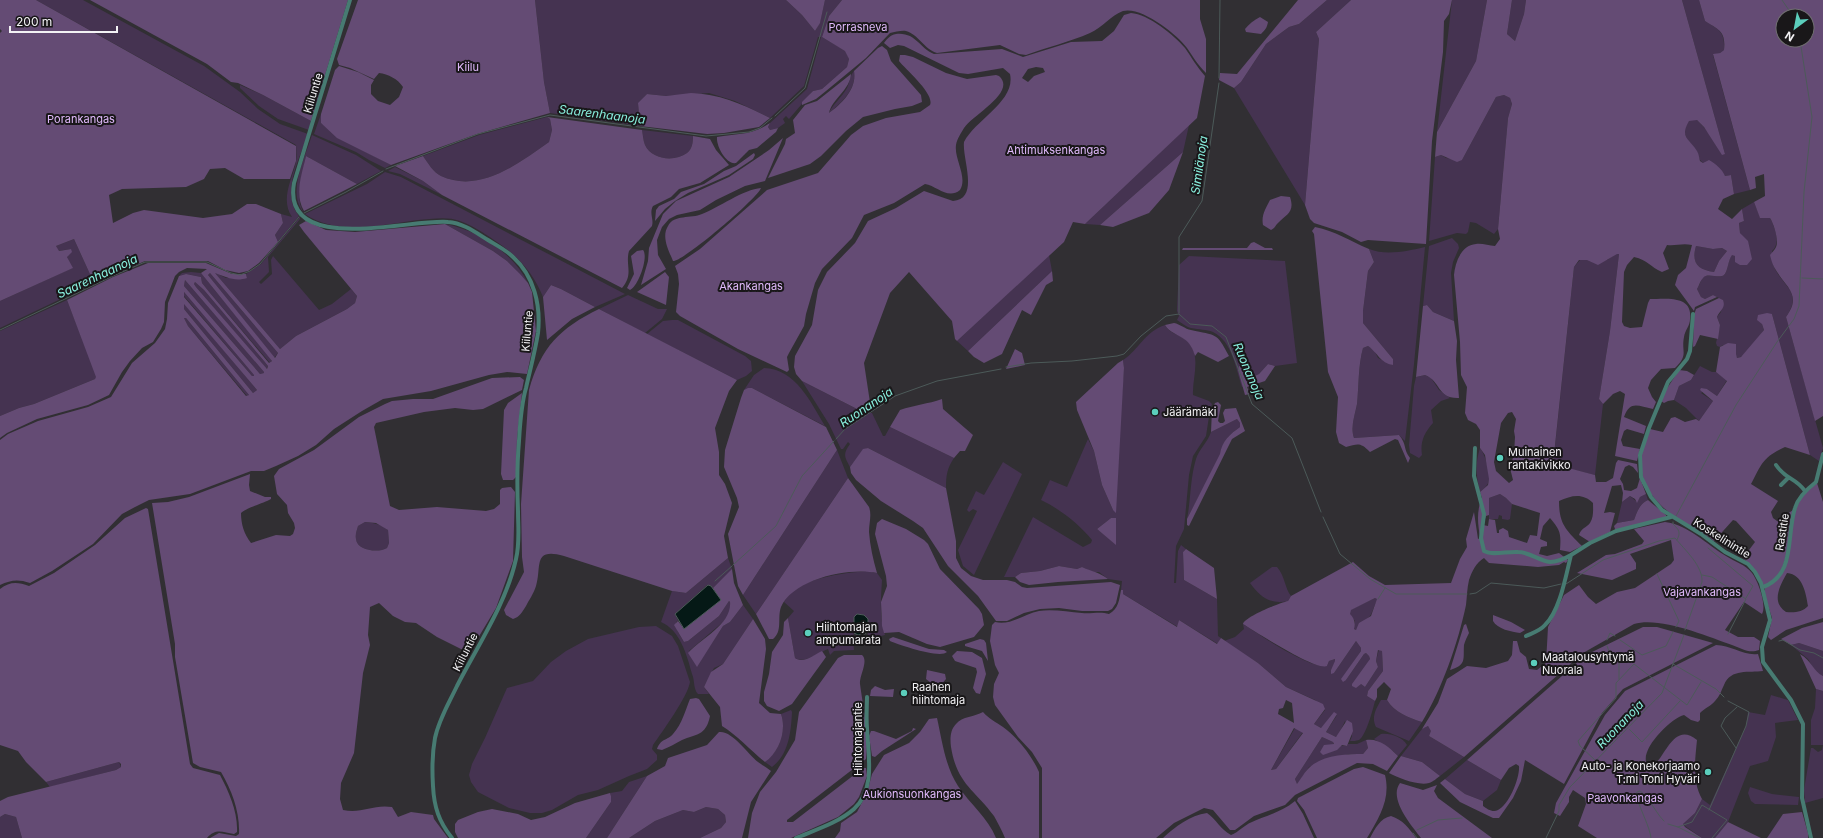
<svg xmlns="http://www.w3.org/2000/svg" width="1823" height="838" font-family="Inter,sans-serif">
	<rect width="100%" height="100%" fill="#312f33"/>
	<path fill="#453351" fill-rule="evenodd" d="M36,0h47l121,66 36,26 18,17 22,15 28,10c-8,24 -28,59 -9,82l-21,26 -3,-7 8,-12 -2,-9 11,3c-12,-18 0,-37 4,-55 1,-5 0,-11 0,-17z
		M535,0h251l16,15 13,16 5,-9 5,-22h17l-13,16 -7,21 24,14 3,8 -2,8 -25,22 -9,2 -24,28 -3,-3 -3,3 2,4 -7,5 -8,2 -2,-3 2,-4 37,-34 14,-52h-3l-14,49 -34,32 -35,-17 -26,-8 -43,3 -19,-2 -9,10 2,22 -90,-13 -6,-31z
		M1327,0h24l-35,32 3,7 -14,166 -71,-117 7,-6 25,-38 23,-17 10,-3z
		M1452,0h35l-11,61 -39,71z
		M1512,0h14l-2,14 -9,27 -8,-7z
		M1682,0h17l6,21c14,9 20,10 19,29l-4,3 -7,2 37,135 -16,4 -3,-19 -6,1c-7,-4 -18,-9 -24,-15 -3,-3 -3,-8 -5,-11 -9,-11 -16,-15 -7,-30h8c11,10 18,23 28,34z
		M854,71c3,19 -13,32 -26,43 5,-10 14,-17 19,-26 3,-6 3,-13 7,-17z
		M240,85l23,10 48,26 -2,9 -31,-11 -19,-13 -19,-18z
		M1504,95l6,3 2,6 -4,14 -10,111 -4,5 -18,-11 -6,-1 -2,10 -2,2 -9,-1 -28,8 6,-84 6,-2 5,3 16,2 34,-63z
		M321,114v9l45,29 25,13 -6,3 -16,-8 -13,-8 -42,-18z
		M547,117l3,2 2,11 -3,12c-30,21 -69,52 -108,34 -8,-4 -13,-13 -18,-20l56,-21z
		M1189,125l-6,27 -83,73 -15,-1z
		M642,130l51,6c0,7 -1,13 -6,17 -12,9 -35,7 -42,-8 -2,-5 -2,-10 -3,-15z
		M312,135l44,20 25,16 -24,13 -51,-28 -7,35 1,13 3,8c-16,-21 2,-54 9,-77z
		M395,167l28,14 19,14 -42,-21 -12,-3z
		M385,172l16,5 224,117 -30,13 -34,-18 -10,-4 -8,12c-10,-25 -26,-42 -49,-57 -10,-7 -22,-15 -34,-19 -13,-5 -29,-2 -42,-1 -36,5 -82,16 -113,-6l62,-30z
		M1754,202l6,15 10,1c5,9 11,26 2,33 1,5 0,12 2,16 10,21 29,25 12,50l37,131 -4,13 -9,-6 -38,-141 -10,10 2,6c-6,8 -16,27 -27,28l-2,-4 -12,-9 -3,2 -3,-1 -1,-3 4,-18 -3,-8 4,-5 2,-12 -10,-5 -8,4 -4,-2 -4,-8c2,-3 4,-8 5,-11 5,-6 17,1 22,-3 4,-4 4,-15 8,-21l3,2 8,-19 -3,-4 -1,-10 5,-2 -2,-12z
		M300,217v2l-32,38 1,15 -10,10 2,2 11,-10 -1,-14 2,-4 46,54 13,-6 19,-15 6,7 -2,7 -8,6 -51,27 -16,13 -66,-77 12,6h21l-1,-4 15,-10z
		M445,224c33,6 68,29 83,59l-21,-22 -14,-10z
		M1452,238l6,6 1,4 -6,14 -2,11 3,48 -21,-9 -6,-7 -4,1 6,-60z
		M74,239l20,44 -94,45v-27l72,-33 -5,-11 4,-8 -13,2 -2,-5z
		M1696,246l17,3 9,-1 5,3 -8,10 -5,11c-16,-2 -23,-9 -18,-26z
		M1425,247l-11,117 -9,77 -6,-6 -45,3c-4,-12 1,-23 3,-34 2,-19 1,-38 6,-56l5,-2 6,4 4,8 15,7v-6l-30,-36v-12l5,-40 6,-9 -5,-13c17,7 39,2 56,-2z
		M1617,253l2,1 -9,77 -11,68 4,5 -8,71 -42,-10 21,-198 6,-7h27z
		M1049,255l3,16 -84,80 -11,-10z
		M1189,256l96,5 12,102 -22,3 -7,-2 -9,10 -9,4 -5,-9 -7,1 6,16 -2,1c-6,-18 -10,-46 -29,-55 -7,-3 -14,-2 -22,-4 -5,-1 -9,-5 -14,-8l2,-4 -2,-5 2,-46z
		M191,272l10,1 2,2c22,29 47,56 69,85l-2,3 -60,-70 -8,-10 -1,-6 -15,-3 -7,2 3,-3z
		M210,273l68,80 -4,5 -66,-83z
		M185,280l80,93 -5,1 -76,-88z
		M195,282l9,8 60,71 4,5 -2,3 -70,-82 -2,-3z
		M184,292l71,84h-3l-68,-80z
		M628,295l30,14h9l-5,10 -17,14 -46,-24z
		M67,300l30,77 -2,2 -61,25 -15,4 -19,8v-85z
		M184,303l73,87 -4,3 -69,-84z
		M184,318h2l63,77 -2,1 -59,-70z
		M672,320h6l67,36 6,5 1,10 -6,5 -9,4 -90,-46 16,-13z
		M1165,325c4,8 13,9 20,14 18,14 7,38 8,56l16,6 3,3 -2,6 -4,26 -13,20 -4,19 -5,54 -8,17 -2,37h2l2,-32 3,-6 5,4 -3,3 1,28 33,19 1,37 3,2 -3,6 -39,-24 -1,7 -55,-33v-4h-2l1,-9 -14,-2 -9,-7h-7l-10,-5 -5,2 -18,-3 -19,5 -19,2 -6,4h-11l29,-60 50,30 8,-4 1,-3c-13,-16 -32,-31 -51,-40l9,-20 17,7 21,-48 6,12 8,34 11,25 11,-142 -1,-8c17,-11 20,-27 42,-35zM1111,518l5,26 -19,-15z
		M1700,366l12,6h4l11,8 -10,16 -10,-7 -6,4 12,8 -14,20 -13,-13 -12,-8 5,-14 12,-6z
		M764,368c32,1 47,35 61,58l-73,-38 -8,2 10,-15z
		M1425,375l6,3 8,12 11,8 -9,3 -10,9 2,13c-9,10 -13,19 -11,32l-3,3 -9,-5 -1,-8 5,-59 2,-9z
		M802,381l61,31 9,1 11,23h2l5,-9 64,31c-7,10 -8,18 -8,30l-78,-40 -5,2 -13,17c-6,-11 -7,-13 0,-23l-2,-2 -5,7h-2l-12,-25z
		M1237,419l3,4v4c-10,7 -18,14 -19,27l-34,65c4,-20 3,-40 9,-60 3,-10 12,-17 15,-27z
		M1480,448c5,6 13,30 7,37 -2,3 -5,5 -7,7 -4,-16 -5,-28 0,-44z
		M837,450l11,28 -92,136 -13,-19z
		M1003,462l19,12 -48,101 -11,-9 -5,-16 19,-39 -4,-2 -4,3 -2,-2 9,-19 8,4z
		M1500,494l6,4 6,6 -2,15 -2,1 -6,-1v-3l-3,-1 -1,4h-9v-21z
		M1646,494l2,6c-8,3 -11,12 -14,20l-17,3 5,-21 8,-6 7,6 3,-5z
		M365,522c9,1 16,2 23,8l1,13 -2,5c-8,5 -30,3 -31,-9 -1,-5 1,-9 2,-13z
		M728,558l4,11 -2,3 -17,16 -6,-3 -32,29 3,7 -2,1 2,10 6,10 4,-1 31,-25 10,-15 1,1v11l-7,9 -34,29 8,15 26,-40 7,-4 13,-17 10,14 -30,45 -9,4 -10,19 5,7h-11c-5,-5 -3,-14 -6,-20 -5,-19 -12,-44 -31,-52l11,-31 14,2z
		M1272,567h5c8,9 8,22 14,29l-3,5c-17,4 -28,-4 -38,-18z
		M867,571l10,2 5,7c-1,18 -3,38 3,55l-17,4 -1,-22 -12,-1 -2,24 1,10 -20,1 -4,4 -2,-6c-10,4 -24,15 -33,9l-7,-40 6,-7 -10,-9c11,-24 60,-29 83,-31z
		M1375,598l3,1c-2,2 -7,17 -8,17 -5,5 -10,8 -14,14l-2,-1 1,-8 -6,-7 1,-4z
		M1243,624c17,11 65,44 84,42l2,-5 6,-2 1,2 -5,9 3,3 22,-32 5,7v3l-19,28 4,1 18,-26 2,-1 3,3 1,3 -9,25 4,3 13,-20 -2,-6 3,-12 3,2 1,20 -15,20 -1,5 8,5c-2,8 -9,35 -16,39 -3,1 -6,1 -9,1l2,-5 -7,-15 -7,15 -2,1 -10,-5 11,-17 -16,13 -7,-4 11,-14 -10,-10 -29,-13 -28,-24 -34,-22 11,-4 9,-8z
		M656,626l16,10 6,10 12,36c-2,14 -28,50 -37,63l-1,4 5,6v5l-10,9 -18,7 -31,14 -20,5 -26,15 -10,3h-12l-21,-5 -31,-16 -7,-10 -2,-7 3,-11 13,-26 22,-50 26,-7 18,-19 15,-11 22,-12 51,-12z
		M1799,643l24,8v25l-7,-3 -8,-14 -17,-14z
		M1816,689l7,2v107l-18,5 -1,-13 7,-42h2l5,4 4,-2 1,-5h-12v-25l4,-12z
		M1771,695l17,5 10,20 -23,3 1,14 -8,24 -18,5 -22,56 -13,16h-13l-17,-12 -2,-2 12,-11 7,-14 8,6 36,-79 2,-14 17,3z
		M1381,700h6c7,12 22,18 35,22l-13,19 -33,-14c-5,-10 0,-18 5,-27z
		M791,710l1,2c-1,20 -3,42 -20,55l-7,-5c14,-11 22,-31 16,-48z
		M1428,726l4,5 -3,5 35,21 -24,19 -18,-14 -21,-6 21,-27z
		M1295,728l8,4 -27,37 -5,1z
		M1381,734c10,-1 21,3 26,11l-9,11 -5,-5 -19,-12z
		M1322,737l11,5 1,3 13,1 1,-2h9l9,-4 2,8 -5,6h-14l-40,13 -12,18 -2,-6z
		M1467,760l34,20 -4,10 -14,11 -18,-7 -20,-15z
		M119,762l2,5 -5,3 -66,17 -4,-5z
		M647,776l-40,62h-21l25,-36v-6l-1,-3 12,-2 7,-9z
		M1750,787l22,7 27,3 -1,8 -43,-1 -4,-3 -3,-8z
		M706,807l12,2 7,6 1,7 -5,6 -21,10h-71l26,-17 28,-11 11,2z
		M5,814l11,3 6,21h-22v-21z"/>
	<path fill="#644b74" fill-rule="evenodd" d="M0,0h36l260,146v15l-6,18h-46l-19,-11 -15,1 -6,10 -18,8 -64,2 -13,6 4,28 20,-10 11,-3 59,8 29,-4 15,-10h9l25,10 2,9 -8,12 3,7 -19,21 -11,8 -9,2 -14,-3 -17,-9h-63l-51,22 -20,-44 -18,7 3,5 12,-2 1,3 -5,5 6,11 -73,33v-268l2,-2 -2,-2z
		M90,0h258l-37,121 -48,-26 -25,-12 -7,-1 -24,-18z
		M358,0h177l9,82 6,31 -73,21 -86,31 -54,-27 -16,-15v-9l14,-44 4,-4 19,6 16,8 -3,5v9l7,7 12,4 9,-8 4,-10c-5,-8 -15,-13 -24,-14l-5,6 -24,-11 -11,-3 -2,-6z
		M786,0h39l-5,23 -5,8 -13,-16z
		M842,0h358v19l6,20v34c-8,-8 -13,-16 -19,-25 -10,-14 -46,-42 -64,-37 -12,4 -21,17 -33,22 -20,9 -43,14 -64,22l-7,-1 -19,-9 -63,8c-12,-3 -19,-19 -31,-22 -4,-1 -11,1 -16,2l-24,25 -40,33 -10,8 -14,6v-3l11,-11 9,-2 25,-22 2,-8 -4,-8 -23,-14 7,-21z
		M1298,0h29l-28,24 -10,3 -23,17 -25,38 -7,6 -15,-8 1,-7 17,1z
		M1351,0h101l-3,14 -5,7 -1,31 -11,89 -6,103 -58,-4 -7,2 -19,-10 -28,-9 -4,-4 -5,-14 14,-166 -3,-7z
		M1487,0h25l-5,34 8,7 9,-27 2,-14h156l43,154 -3,1 -18,-28 -7,-7 -8,1c-10,17 1,18 8,30 2,3 2,7 3,10l3,2 6,-3c7,4 13,9 16,16l6,-1 3,19 -11,5 -5,10 14,10 10,-10 2,12 -5,2 1,10 8,8 4,18 -5,6h-7l-5,-3v-6l-3,-1c-4,5 -4,16 -8,20 -5,4 -17,-3 -21,3 -3,3 -4,8 -6,11l4,8 4,2 8,-4 4,2 -22,10 -1,4 -19,-26 3,-10 8,-7 6,-23c-10,-2 -16,1 -25,0l-4,8 6,16 -7,3c-12,-5 -14,-12 -28,-15l-7,8 -3,7 -2,50 2,4 6,2 12,-1 6,-24 2,-4c17,0 43,-4 40,20 0,7 -5,11 -6,18 -3,15 5,18 -9,31l-14,1 -10,11 -3,8 4,9 4,5 -3,7c-15,-3 -23,-9 -29,8l22,9 -2,8 -17,-5 -3,2 -3,9 2,6 17,3 -3,12 -22,-5 10,-62 -5,-3 -7,3 -10,10 -4,-5 11,-68 9,-77h-2l-19,11 -11,-5h-8l-5,7 -21,197 42,11 1,7h10l7,-4 3,-15 2,-3 19,4 1,9 -5,-6 -4,-2 -4,2 -5,12 3,5 1,6 7,1 6,-3 3,-10 6,16 -6,3 -3,6 -2,-4 -5,-3 -8,6 1,-9 -2,-8 -9,1 -8,27 6,-1 5,1 -5,19 -20,10 -11,-7c2,-7 7,-7 11,-12 4,-6 3,-14 3,-20 -10,-10 -21,-8 -34,-2 0,23 7,29 23,45l-12,6 -10,-2c1,-16 1,-19 -10,-32l-7,8 -3,13 7,3v4l-6,1 -2,7 8,2 12,-3 9,7 -2,3 -2,-1 -5,3 -21,2 -49,-4 -5,-5c-8,5 -12,13 -15,22 -2,8 -2,17 -3,25 -8,38 -24,84 -44,117 -13,-4 -28,-10 -35,-22l4,-11 -7,-7 -7,7v8l-2,4 -8,-5 1,-5 15,-20 -1,-20 -4,-1 -2,11 2,6 -13,20 -4,-3 -5,4 -4,-2v-2l18,-25 -1,-3 -3,-3 -2,1 -18,26 -3,2 -2,-3 20,-28v-3l-5,-7 -22,32 -3,1v-4l4,-9v-2l-6,2 -2,5c-11,5 -71,-34 -84,-42 2,-7 36,-21 45,-23l3,-5 62,-34 16,14 16,9 66,-2 9,-24 7,-12 -1,-8 8,-27 4,27 2,-1c-2,-14 -4,-26 2,-40l-2,-6 8,-7 1,-6 -4,-24 -5,-7v-18l-4,-6 -8,-4 -3,-7 2,-26 -6,-12 -1,-33 -6,-67c1,-12 7,-30 22,-31 6,-1 13,2 19,2l5,-7 -2,-10 10,-111 4,-14 -2,-6 -6,-3 -8,2 -34,63 -5,2 -16,-7 -6,2 2,-25 39,-71zM1696,246l17,3 9,-1 5,3 -8,10 -5,11c-16,-2 -23,-9 -18,-26zM1512,412l4,7 -2,12 1,6 -1,17 -4,14 3,12 -4,3 -13,-12 -2,-9 7,-39 7,-10zM1500,494l6,4 6,6 28,9 -3,23 -7,-1 -3,8 -18,-6 -1,-6 -5,-3 -4,2v3h-2l-2,-13 -6,-1 -1,7 -5,-1 3,-9 3,-1v-17zM1375,598l2,1 -6,17 -12,7 -3,7 -2,-1c2,-6 0,-11 -4,-15l1,-4z
		M1699,0h124v416l-8,5 -29,-104c17,-23 -1,-30 -12,-50 -2,-4 -3,-8 -4,-12 2,-3 5,-5 6,-8 3,-6 -2,-23 -6,-29h-10l-6,-16 11,-6 -1,-22 -9,3 1,11 -6,2 -37,-136 7,-1 4,-3c2,-19 -5,-20 -19,-29zM1783,16h24v24h-24z
		M1131,13c17,1 43,22 54,35 7,10 12,19 20,28l-8,42 -112,106 -12,-2 -9,20 -107,99 -2,-2 -3,-18 -43,-49 -19,21 -26,70 7,46 -8,3 -61,-31 -6,-7 -2,-7 1,-11 17,-31 6,-35 9,-18 28,-29 13,-22 28,-13 28,-17 29,10c27,-2 9,-42 11,-59 12,-23 52,-41 46,-68l-7,-6 -35,6 -9,-1 -55,-27 -6,-1 -8,3 -6,-5c3,-4 6,-8 12,-9 20,-2 23,14 38,20l68,-5 21,8 48,-15 31,-1 12,-10 10,-16zM1036,67l7,1 2,4 -11,4 -6,6 -6,-4 6,-9z
		M1260,17l8,5c-1,6 -3,8 -7,12l-15,-2 -1,-3c4,-5 9,-9 15,-12z
		M882,46l5,4 4,11 30,34 1,7 -10,4 -17,3 -32,8 -17,14 -25,25 -11,8 -42,14 17,-34 1,-5 9,-6 -2,-13 12,-15 12,-4 34,-27c-1,16 -19,25 -22,39 13,-10 28,-24 25,-42l24,-23z
		M900,55h5l8,2 33,16 21,6 29,-4 3,1c18,16 -25,38 -35,52 -3,5 -7,11 -8,17 -2,14 12,32 4,45 -12,10 -23,-4 -35,-6l-31,19 -30,12 -12,23 -30,31 -7,14 -9,31 -2,12 -15,27 -2,4 2,13 -2,2 -49,-23 -58,-33 -4,-4 3,-28 -1,-10 -3,-8 25,-17 67,-59 51,-17 33,-38 12,-9 23,-8 34,-6 10,-7c5,-11 -24,-35 -31,-44z
		M691,93c30,1 53,12 79,25l-11,9 -35,6 -17,1 -67,-8 -2,-23 9,-9 19,2z
		M547,117l95,13c1,5 1,10 3,15 7,15 30,17 42,8 5,-4 6,-10 6,-17l17,3 6,11 13,15 -29,18 -21,6 -8,8 -18,9c-4,7 1,13 -1,20l-23,25c-4,14 5,23 -7,37l-180,-93 -19,-14 -28,-15 28,-10c5,7 10,16 18,20 39,18 78,-13 108,-34l3,-12 -2,-11z
		M770,123l-2,4 2,3 8,-2 -2,4 -19,16 -8,2 -13,13c-10,2 -20,-17 -19,-26 20,-4 34,-1 53,-14z
		M783,138l-18,43 -20,5 -29,14 -16,10 -23,5 -8,4 -7,8 -5,13 1,15 8,14 -25,16 7,-24 1,-13 14,-34 13,-13 53,-24 40,-27z
		M1183,152l-14,38 -20,23 -36,14 -13,-2z
		M754,153l1,2 -2,4 -24,16 -41,18 -13,8 -10,8 -10,12 1,-11 3,-4 15,-7 7,-7 23,-8 20,-13 12,-5z
		M306,156l51,28 -53,27c-10,-17 -2,-37 2,-55z
		M761,188c-3,10 -78,74 -88,73 -4,-10 -12,-24 -5,-35 6,-12 23,-7 34,-12 16,-6 42,-25 59,-26z
		M1281,196l9,1c5,15 -3,17 -12,26 -3,3 -3,5 -7,7l-8,-5c-2,-10 3,-17 7,-25z
		M306,221l20,9 29,2 90,-8 48,27 14,10 13,13 8,9 4,9 4,39 -9,43 -20,-2 -18,3 -58,16 -48,8 -21,12 -28,18 -18,16 -18,11 -22,10 -12,5h-13l-61,23 -41,6 -14,7 -13,7 -29,30 -41,27 -22,12c-12,-4 -19,-3 -30,2v-145l8,-6 30,-13 50,-14 23,-10 21,-34 23,-20 10,-14 2,-10 1,-16 11,-27 7,-2 15,3 1,6 8,10 59,70 3,-2 -71,-88 6,-4 -20,-1 -8,4 -4,4 -10,26 -1,20 -3,7 -8,13 -11,6 -12,13 -8,11 -13,23 -21,10 -51,14 -30,14 -7,5v-22l19,-8 15,-4 61,-25 1,-2 -29,-77 46,-23 35,-14h58l26,11h14l1,4c-12,4 -21,-1 -32,-5l65,76 16,-13 51,-27 8,-6 2,-7 -53,-64 -5,-7zM210,273l68,80 -3,5 -67,-83zM185,280l79,92v1l-4,1 -76,-88zM195,282l9,8 60,71 4,5 -1,3 -71,-82 -2,-3zM184,292l70,83v1h-2l-68,-79zM184,304l73,86 -4,3 -69,-84zM184,318h2l63,77 -3,1 -58,-70z
		M1315,227c20,4 35,14 54,22l5,13 -6,9 -5,40v12l30,36v6c-13,-2 -15,-12 -25,-19l-5,2c-5,18 -4,37 -6,56 -2,11 -7,23 -3,34l45,-3c8,9 4,14 11,23l-2,5 -10,-23 -3,-1 -25,13c-10,-10 -12,-8 -24,-5l-7,-4 -3,-11 2,-35 -10,-25 -14,-138 -2,-3z
		M1254,242l11,6h7l1,2h-91l1,-2h64l4,-5z
		M643,250c6,7 -5,37 -13,40l-3,-2 7,-14 -3,-18 6,-5z
		M1052,271l1,10 -7,4 -15,30 -9,-5 -20,44 -18,9 -10,-6 -6,-6z
		M665,272l4,5 -3,28 -29,-13z
		M551,285l10,4 34,18 -23,12 -25,21 -4,-43z
		M1719,298l4,2c3,8 -3,10 -6,17l3,8 -2,14 -18,-4 -5,11 -2,1 1,-32 2,-6z
		M1427,305l6,7 21,9 3,20 -1,19 3,38c-22,1 -18,-17 -34,-23l-9,2 7,-71z
		M599,309l138,71 -8,11 -14,37 4,24v23l6,9 7,19 -8,33 4,22 -42,35 -14,-2 -108,-35c-32,-9 -22,11 -28,30 -2,7 -7,14 -10,20 -4,6 -6,11 -13,13l-7,-4 -2,-5 20,-38 -2,-15 -1,-53 8,-114c12,-43 31,-62 70,-81z
		M1767,313l5,1 38,141 -25,-8c-22,10 -23,16 -34,37l27,17 -7,11 2,6 4,3 16,-11c-2,16 -5,58 -18,69 -3,3 -7,5 -11,7l-7,-13 -14,-15 12,-16 -19,-21 -3,-1 -19,21c-10,-8 -20,-13 -31,-19 -23,-14 -44,-35 -42,-63 1,-10 6,-20 9,-30l13,3 8,-14 4,-1 10,5 11,-3 3,2 14,-20 -13,-11 1,-2 6,1 10,7 10,-15 -11,-9 4,-25 8,-4 8,1v10l1,4 4,-1 23,-27 -2,-6 -5,-4 1,-5z
		M1174,323c6,1 11,6 17,7 25,6 25,1 38,26l-11,6 -20,-10 -3,4c-2,-7 -5,-13 -11,-17 -7,-5 -15,-7 -19,-14z
		M1015,349l7,4 3,12 -19,4z
		M1123,360l1,8 -8,145 -3,-3 -11,-25 -8,-34 -17,-41 -1,-8 42,-39z
		M1268,364l7,2 -10,15 -18,6 3,7 -5,1 -7,-25 1,-4 3,-1 8,13 9,-4z
		M1679,370l8,1 7,4 -3,5 -12,6 -5,14 -6,1 -4,2 -3,-2 3,-8z
		M520,377l4,3 -2,10 -39,19 -10,1 -18,-2 -31,4 -48,11 -2,4 16,79 9,4 38,-3 49,4 8,-2 6,-5v-14l2,-2 9,-1 4,5 -2,69 -17,47 -27,45 -32,-16 -21,-14 -11,-1 -12,-6 -14,-13 -9,4 -2,28 2,10 -7,28 -9,80 -13,30 -1,16 3,11c19,4 30,-6 49,-3l6,10 13,-5 22,3 1,4 14,19h-238l9,-5 17,3 3,-2c1,-22 -7,-43 -18,-62l-21,-5 -7,-4 -18,-106v-13l-23,-141 16,-1 21,-5 61,-23 -1,11 1,6 15,6h6v2c-7,4 -25,9 -30,14 0,11 3,21 10,30l25,-8 14,1 3,-2 2,-6 -1,-5 -6,-10 -1,-8 -10,-11 -3,-18 5,-7 35,-19 45,-33 26,-13 7,-3 21,-2h20l59,-21zM365,522l11,1 12,7 1,13 -2,5c-8,5 -30,3 -31,-9 -1,-5 1,-9 2,-13z
		M748,388h4l74,39 11,23 -94,145 -5,-9 -10,-52 11,-27 -2,-9 -13,-31 1,-17 16,-52 3,-8z
		M522,393l-5,46 -1,38 -3,3h-10l-2,-6 3,-64 4,-7z
		M942,399l1,10 30,26 -8,16h-5l-6,7 -64,-31 10,-17c14,-5 28,-6 42,-11z
		M1218,402l3,3 -3,16 2,2h3l2,-2 -2,-8 2,-4 11,-1 9,23 -13,8 -43,87 -2,-1v-6l33,-65c2,-13 10,-20 20,-27v-4l-3,-4 -26,13 1,-22 3,-7z
		M868,448l78,40 10,53v17l5,10 10,8 12,4h24l8,2 7,5 5,1 84,-6 9,3 -4,18 -4,6 -4,2h-26l-23,-3 -19,1 -16,4 -17,8h-11l-18,-25 -30,-30 -25,-38 -10,-7 -32,-20 -25,-21 -5,-7 -1,-6 13,-18z
		M848,478l21,29c3,8 0,16 0,25 1,14 4,27 8,41 -28,-6 -84,6 -96,34 -4,11 2,24 -8,32h-4l-13,-25z
		M1817,483l6,19v116l-37,12 -15,10 -3,-3 4,-19 -7,-22v-9c32,-12 22,-52 31,-78 4,-12 12,-19 21,-26zM1787,573c16,1 19,21 21,33 -5,6 -14,7 -22,6 -16,-10 -5,-28 1,-39z
		M1648,500l18,15v2l-50,13 -1,-1 -1,-3 3,-3 17,-3c3,-8 6,-17 14,-20z
		M146,508l2,1 42,255 3,4 27,7c9,17 18,37 17,57l-3,2c-11,-2 -19,-6 -27,4h-185l-6,-21 -11,-3 -5,3v-16l8,-4 108,-27 5,-3v-3l-2,-2 -73,20 -20,-20 -8,-11 -18,-6v-156c10,-8 18,-7 29,-3l25,-13 41,-28 30,-27z
		M1111,518h5v27l-19,-16z
		M882,519l24,10 18,11 4,4 12,25 39,40 3,5 2,11 -10,12 -34,10 -13,-3 -28,-12 -15,1 -2,-7 -1,-24 6,-16 -1,-10 -11,-42 2,-11z
		M1665,522c24,3 42,23 61,34 9,6 19,8 26,17 6,8 15,32 10,41l-18,-12 -19,28 13,7h16l6,4 -1,9c-10,4 -18,-2 -27,-5 -25,-9 -73,-29 -98,-21l-51,29 -119,104 -35,-21 2,-5 -3,-5 -6,3 16,-26 9,-24 20,-13 19,2 22,-7 4,-6 1,-14h4l3,11 6,5 3,12 8,1 9,-7 2,-36 16,-32 15,-10 9,12 8,7 21,-12 18,-4 36,-24 3,-4 -3,-20 -41,14 6,9v6l-24,11 -35,-7 29,-18 9,-1 27,-10 2,-3 -10,-12z
		M1186,549l28,19 3,31 -33,-19 -1,-28z
		M1059,566l18,3 5,-2c11,5 17,5 26,12l-50,3 -29,3 -9,-3 -5,-5 6,-4 19,-2z
		M732,569l2,14 9,22 -13,17 -7,4 -26,41 -9,-14c14,-15 44,-29 42,-51l-1,-1 -10,15 -31,25 -4,1 -10,-17 4,-4 6,8 36,-29 -7,-12z
		M1121,590h2v4l54,33 2,-7 38,24 4,-6 37,25 28,24 37,17 2,5 -11,15 7,4 13,-16 3,2 -11,18 10,5 11,-17 5,3 1,8 -6,15 -5,-1 -5,5 -14,5 -3,-3 4,-7 10,-1 -1,-2 -11,-5 -27,42 2,5c4,-5 8,-13 13,-17 13,-12 36,-13 53,-13l5,-6 -2,-8c13,-2 23,7 32,16l-11,15 -14,-7 -16,-1 -62,32 -10,10 -31,11 -19,14h-5l-17,-20 -9,-2 -30,15 -18,15h-114v-70l-10,-16 -14,-15 -23,-32 -2,-8 1,-13 5,-11 -4,-8 -5,-24 2,-16 3,-3c15,4 29,-8 44,-11 14,-2 29,1 43,2 10,1 18,-2 27,1 10,-6 10,-14 12,-24zM1286,700l6,3 2,20 -16,-9 1,-5 4,-1zM1294,728l9,5 -27,36 -5,1z
		M1493,615l18,7 14,8 -5,3c-8,-1 -23,-4 -27,-12z
		M788,618l7,40c9,6 18,-3 27,-7l4,6 -34,47 -13,7 -12,-5 -3,-5v-9l5,-18 3,-22 11,-17 1,-13z
		M753,619l12,20 1,10 -7,54 11,10 11,1c6,17 -2,38 -16,48 -15,-12 -27,-26 -43,-36l-2,-19 -16,-20 7,-15 12,-8z
		M1823,622v29l-24,-8 -8,2 -10,-6 21,-11z
		M1466,624l3,9c-2,4 -4,8 -5,12 -1,14 3,20 -14,25l14,-45z
		M1643,627h14l56,16 -90,46 -21,24 -38,71 -39,-24 -4,21 -8,17 -14,20h-6l-33,-16 -20,-19 5,-4 20,15 18,7v5c4,3 10,7 15,4 11,-5 22,-32 21,-44l-3,-2 -7,4 -8,12 -34,-20 112,-99 11,-8z
		M893,637l36,12 15,1 3,2c-7,7 -47,-7 -57,-11l-1,-2z
		M980,639l4,1 2,3 2,18 -6,-10 -17,-5v-2z
		M1716,645c15,0 27,11 42,9l5,17c-14,2 -32,-3 -39,14 -3,6 -4,11 -9,16 -4,5 -10,7 -15,12v7l-2,2 -7,-2 -7,-5c-13,3 -45,35 -37,49l6,2c13,-10 21,-45 44,-26 -2,21 -5,41 5,59l-7,14 -12,11 2,3 17,11h-105l-19,-12 8,-22 -1,-6 -12,-8 -4,7v5l-9,14 -6,-3 2,-10 49,-88 20,-24z
		M957,651l15,1 10,6 4,16 -6,20 -4,-1 -3,-5 4,-16 -1,-4 -21,-7 -3,-5z
		M1800,654c12,7 13,17 23,22v15l-7,-2z
		M844,655h18c7,6 -3,21 -2,29 3,22 9,53 6,75l-79,61v2h6l70,-54h3l1,8 -8,21 -5,7 -16,13 -47,21h-43l4,-25 8,-21 16,-20 19,-32 4,-28 39,-54z
		M927,670l18,4 1,5 -6,7h-5l-9,-7z
		M875,686l10,4 9,-1 -1,8 -23,-1 1,-6z
		M696,698l3,1 11,17c-4,20 -14,18 -28,24 -7,4 -13,7 -20,10l-5,-1c4,-11 10,-8 16,-15 9,-10 12,-23 17,-35z
		M983,712c6,7 13,10 20,15 15,11 29,29 36,45v66h-34c-3,-7 -7,-15 -11,-22 -20,-27 -37,-32 -43,-69 -1,-8 -1,-17 5,-23 6,-8 19,-7 27,-12z
		M937,718c5,22 8,48 21,68 12,18 30,32 38,52h-161l5,-7 1,-8 16,-11 10,-19 5,-19 12,-19 25,-12 11,-11 9,-13z
		M913,728l3,1 -34,22 -7,6 -3,-1 -3,-20 2,-5h3l22,8 16,-8z
		M719,732c13,-2 29,22 39,30 4,3 9,6 13,9l-20,31 -9,36h-42l21,-10 5,-6 -1,-7 -7,-6 -12,-2 -12,5 -11,-2 -28,11 -26,17h-22l40,-62 18,-10 3,-8 39,-13z
		M1401,756l21,6 18,14c-3,2 -7,6 -11,7 -11,3 -30,-5 -40,-10z
		M1363,767l22,8c6,24 -6,43 -18,63h-50l-13,-28 -7,-9 1,-3 56,-29z
		M1400,783l23,7 14,-5 -3,6 4,7 54,40h-71c-9,-12 -33,-39 -21,-55z
		M610,793l1,3v6l-25,36h-128l-3,-6v-8l3,-4 20,-8 14,-3 26,5 13,6 14,-3 30,-14z
		M1295,801l8,13 11,24h-151c12,-11 27,-23 44,-25 9,6 14,17 24,22 8,-3 13,-10 21,-13 15,-7 30,-10 43,-21z
		M1802,812l6,21v5h-41l16,-24z
		M1391,816c12,4 18,12 25,22h-46c5,-9 10,-20 21,-22z
		M1728,822l33,16h-46z"/>
	<path fill="#051916" stroke="#4c5a59" d="M708,585l3,1 10,14 -37,29 -9,-15z
		M857,614l7,1 4,4v10l-3,5 -7,1 -4,-2v-16z"/>
	<g fill="none" stroke-linecap="round" stroke-linejoin="round">
		<path stroke="#4c5a59" stroke-width="1" d="M1782,0l11,16
			M1219,78l1,-78
			M775,116l30,-28 22,-76
			M386,169l92,-35 72,-19 156,21 43,-4 11,-4 12,-10
			M304,213l42,-21 37,-21
			M1802,278l21,1
			M1179,313v-76l23,-36 17,-118
			M0,330l113,-54 32,-14h62l24,11 9,2 10,-4 10,-7 39,-47
			M1006,367l25,-4 41,-2 45,-5 7,-2 17,-18 25,-20 13,-2 11,10 22,2 14,11 26,67 40,34 29,74
			M836,439l9,-10 50,-33 42,-15 64,-12
			M1676,516l60,-111 41,-63 17,-23 5,-13 5,-114 8,-75 -12,-77
			M1323,517l17,37 30,25 26,15h71
			M1673,522v2c6,6 8,8 4,16
			M1708,548l45,38 -7,12
			M733,565l43,-39 26,-50 32,-35
			M1657,574l22,47 -3,6
			M1702,575l10,2 34,22 -18,35
			M715,581l17,-15
			M1566,584l37,-24 56,-19 16,-3c10,12 28,28 27,44l-17,48
			M1470,594l6,-1 15,-10 53,5 17,-4
			M1378,599l7,-11
			M1607,640l3,-7 5,3
			M1620,640l22,15 24,-9 7,-14
			M1779,641l4,-1 17,10 14,3 9,5
			M1607,646l2,5 10,11v17
			M1673,664l43,25 8,8
			M1629,729l13,13 38,-41
			M1736,748l-15,-22 4,-8 12,-11
			M1596,761l-16,-15 -2,-5 38,-43v-15l18,-19 53,41 14,-23
			M1709,810l37,-84 3,-14 -21,-11
			M1668,824l10,3 22,11
			M1678,827l14,-5 10,-17 25,15 -15,18
			M1417,830l21,-10 24,-2
			M1413,833l4,5
			M1546,838l13,-27v-6l11,-18 92,-94 22,-58
			M1651,838c-1,-12 -16,-39 -15,-45l3,-2c7,1 18,24 25,30"/>
		<path stroke="#477b72" stroke-width="4" d="M350,0l-56,183c-13,74 118,35 154,39 15,1 27,10 40,18 8,5 18,10 25,17 21,19 28,48 25,76 -3,19 -8,37 -12,55 -5,17 -6,36 -7,53 -2,23 -2,46 -1,70 0,16 2,32 -2,48 -10,45 -38,86 -59,127 -8,17 -18,33 -22,52 -3,16 -3,32 -2,48 1,21 6,36 19,52
			M1693,314l-3,37 -3,8 -19,23 -19,46 -9,27 1,22 10,20 11,13 39,24 24,18 23,12 7,8 6,11 9,37 -8,27 1,15 28,38 12,24 -1,74 9,40
			M1475,448l-1,28 10,38 -3,24 3,13c9,5 23,0 34,1 12,0 21,9 32,10 8,0 14,-3 21,-7
			M1776,465c10,15 19,12 29,26
			M1781,485l7,-7
			M1763,587c33,-12 23,-51 32,-79 3,-11 12,-19 21,-26l7,-28
			M1526,636c6,-3 14,-5 19,-11 15,-14 21,-50 26,-70l19,-12 26,-12 55,-14
			M796,838c19,-8 42,-15 58,-29 22,-20 14,-55 13,-81 -1,-11 0,-21 0,-31"/>
	</g>
	<g fill="#5bcebc" stroke="#191719" stroke-width="1.5">
		<circle cx="1155" cy="412" r="4"/>
		<circle cx="1500" cy="458" r="4"/>
		<circle cx="808" cy="633" r="4"/>
		<circle cx="1534" cy="663" r="4"/>
		<circle cx="904" cy="693" r="4"/>
		<circle cx="1708" cy="772" r="4"/>
	</g>
	<g text-anchor="middle" dominant-baseline="central" stroke-width="4" stroke-linejoin="round" paint-order="stroke">
		<g font-size="11" fill="#e1bafc" stroke="#191719">
			<text x="858" y="27">Porrasneva</text>
			<text x="468" y="67">Kiilu</text>
			<text x="81" y="119">Porankangas</text>
			<text x="1056" y="150">Ahtimuksenkangas</text>
			<text x="751" y="286">Akankangas</text>
			<text x="1702" y="592">Vajavankangas</text>
			<text x="912" y="794">Aukionsuonkangas</text>
			<text x="1625" y="798">Paavonkangas</text>
		</g>
		<g font-size="11" fill="#f3f2f5" stroke="#191719">
			<text transform="translate(313 93) rotate(-73)">Kiiluntie</text>
			<text transform="translate(527 331) rotate(-85)">Kiiluntie</text>
			<text transform="translate(1782 532) rotate(-81)">Rastitie</text>
			<text transform="translate(1722 538) rotate(32)">Koskelinintie</text>
			<text transform="translate(465 652) rotate(-63)">Kiiluntie</text>
			<text transform="translate(858 739) rotate(-90)">Hiihtomajantie</text>
		</g>
		<g font-size="11" fill="#f3f2f5" stroke="#191719" text-anchor="start">
			<text x="1163" y="412">Jäärämäki</text>
			<text x="1508" y="452">Muinainen<tspan x="1508" dy="13">rantakivikko</tspan></text>
			<text x="816" y="627">Hiihtomajan<tspan x="816" dy="13">ampumarata</tspan></text>
			<text x="1542" y="657">Maatalousyhtymä<tspan x="1542" dy="13">Nuorala</tspan></text>
			<text x="912" y="687">Raahen<tspan x="912" dy="13">hiihtomaja</tspan></text>
			<text x="1700" y="766" text-anchor="end">Auto- ja Konekorjaamo<tspan x="1700" dy="13">T:mi Toni Hyväri</tspan></text>
		</g>
		<g font-size="12" font-style="italic" fill="#89f1df" stroke="#191719">
			<text transform="translate(602 114) rotate(7)">Saarenhaanoja</text>
			<text transform="translate(1199 165) rotate(-82)">Similänoja</text>
			<text transform="translate(97 276) rotate(-25)">Saarenhaanoja</text>
			<text transform="translate(1249 371) rotate(67)">Ruonanoja</text>
			<text transform="translate(866 407) rotate(-34)">Ruonanoja</text>
			<text transform="translate(1620 724) rotate(-46)">Ruonanoja</text>
		</g>
	</g>
	<g transform="translate(1795 28) rotate(212)"><circle r="19" fill="#191719" stroke="#706f71"/>
	<path d="M0-3L7 15L0 10L-7 15Z" fill="#5bcebc"/>
	<text y="-6" font-size="11" font-weight="bold" text-anchor="middle" fill="#f3f2f5">N</text>
	</g>
	<path d="M10 26v6h107v-6" fill="none" stroke="#f3f2f5" stroke-width="2"/>
	<text x="16" y="26" font-size="12" fill="#f3f2f5" stroke="#191719" stroke-width="3" paint-order="stroke">200 m</text>
</svg>
